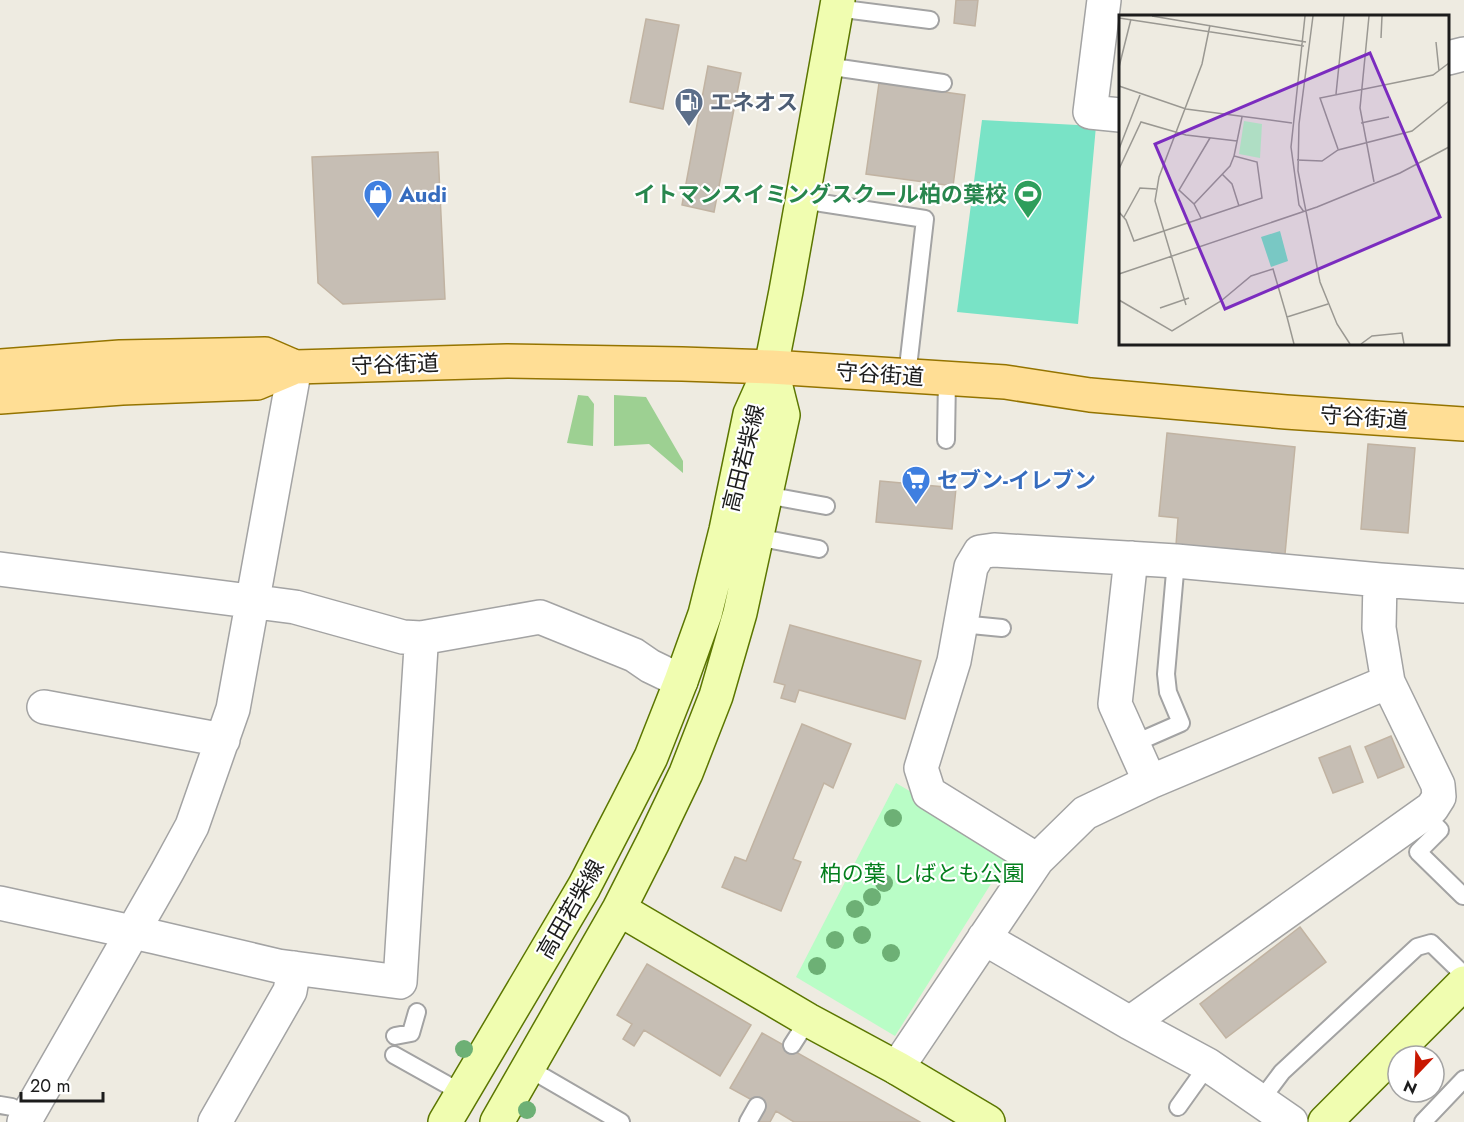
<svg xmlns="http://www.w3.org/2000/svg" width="1464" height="1122" font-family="Jost,'Noto Sans JP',sans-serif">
	<rect width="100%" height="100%" fill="#eeebe1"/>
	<path fill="#9dd092" d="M578,395l10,1 6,8 -1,42 -26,-3z
		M614,395l32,2 37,64v12l-34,-29 -35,2z"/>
	<path fill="#b9fdc6" d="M896,783l107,63 3,14 -111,176 -99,-59z"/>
	<path fill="#79e3c6" d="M982,120l114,6 -18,198 -121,-12z"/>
	<path fill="#c6beb4" stroke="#c1b3a2" stroke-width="1.5" d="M956,0h22l-3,26 -21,-3z
		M646,19l33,6 -16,84 -33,-7z
		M708,66l33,7 -27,139 -32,-7z
		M879,83l86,12 -12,91 -87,-12z
		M438,152l7,147 -102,5 -25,-21 -6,-126z
		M1167,433l128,14 -10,107 -109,-9 2,-27 -19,-2z
		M1368,444l47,4 -7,85 -47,-4z
		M880,481l76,7 -4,41 -76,-7z
		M790,625l131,36 -16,58 -106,-29 -4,12 -14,-4 4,-13 -11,-3z
		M802,724l49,20 -18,44 -9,-5 -31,76 8,3 -20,49 -59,-24 13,-30 11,4z
		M1391,736l13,31 -26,11 -13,-31z
		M1350,746l13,36 -30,11 -14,-35z
		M1300,927l26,35 -100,76 -26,-34z
		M647,964l104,61 -31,51 -76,-46 -10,16 -11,-7 9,-15 -15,-9z
		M762,1033l158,89h-126l-18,-11 -6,11h-15l8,-16 -33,-18z"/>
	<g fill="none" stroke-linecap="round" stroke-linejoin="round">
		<g stroke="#a3a3a3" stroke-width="20">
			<path id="lane" d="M836,8l94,12
				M826,66l117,17
				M802,200l123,19 -18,157
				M946,440l1,-62
				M766,495l60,11
				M756,537l63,12
				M961,624l41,4
				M1133,744l48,-21 -13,-31 -2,-18 10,-113
				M1426,812l6,10 8,8 -22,22 45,44 1,-1
				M395,1036l16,-3 6,-21
				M792,1045l16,-25
				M394,1055l68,38
				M528,1068l93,54
				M1261,1100l21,-28 135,-125 14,-4 33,32
				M0,1105l12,2 13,12
				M1178,1107l30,-42
				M748,1122l9,-16
				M1423,1122l41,-43"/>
		</g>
		<g stroke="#a3a3a3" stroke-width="36">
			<path id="street" d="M1104,0l-14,112 30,3
				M1448,58l16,-4
				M1131,558l-16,146 35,78
				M0,569l295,38 108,30 18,1 119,-21 94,38 16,11 31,15
				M44,707l179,33
				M1037,860l48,-47 65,-31 238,-100
				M0,903l155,34 123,29 122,16 21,-335
				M984,938l146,85 78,42 83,57
				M1130,1023l302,-215 7,-11 -1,-12 -50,-103 -9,-54 1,-48
				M897,1068l140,-208 -108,-67 -8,-25 33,-107 17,-94 9,-15 14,-2 182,11 204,19 84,6
				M24,1122l143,-250 25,-46 41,-117 62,-342
				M215,1122l75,-131 4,-23"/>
		</g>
		<g stroke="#5b7600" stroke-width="36">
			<path id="secondary" d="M619,909l189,111 89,48 91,54
				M445,1122l139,-235 42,-81 25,-49 30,-76 24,-67 21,-84 24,-116 21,-47 15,-76 52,-291
				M497,1122l122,-213 34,-67 33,-69 30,-77 24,-83 43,-198 -12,-48
				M1325,1122l139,-139"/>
		</g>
		<g stroke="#947400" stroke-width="36">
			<path id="primary" d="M0,366l120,-9 145,-3 30,13
				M0,397l122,-9 135,-5 38,-16 212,-6 175,3 89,3 234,15 85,13 196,17 178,12"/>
		</g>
		<use href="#lane" stroke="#fff" stroke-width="16"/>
		<use href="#street" stroke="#fff" stroke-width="33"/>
		<use href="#secondary" stroke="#f0fdb0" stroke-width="33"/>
		<use href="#primary" stroke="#ffde95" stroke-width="33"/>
	</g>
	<g fill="#6db075">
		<circle cx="893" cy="818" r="9"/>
		<circle cx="884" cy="883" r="9"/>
		<circle cx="872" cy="897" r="9"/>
		<circle cx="855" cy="909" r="9"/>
		<circle cx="862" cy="935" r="9"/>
		<circle cx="835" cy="940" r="9"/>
		<circle cx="891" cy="953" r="9"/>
		<circle cx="817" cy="966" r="9"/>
		<circle cx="464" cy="1049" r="9"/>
		<circle cx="527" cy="1110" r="9"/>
	</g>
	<defs>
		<g id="fuel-pin" transform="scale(1.5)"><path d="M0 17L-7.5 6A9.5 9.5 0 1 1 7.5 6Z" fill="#5c6f8a" stroke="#fff"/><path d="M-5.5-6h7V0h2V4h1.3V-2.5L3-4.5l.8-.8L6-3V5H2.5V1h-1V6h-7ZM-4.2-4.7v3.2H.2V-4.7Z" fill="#fff"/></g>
		<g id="shop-pin" transform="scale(1.5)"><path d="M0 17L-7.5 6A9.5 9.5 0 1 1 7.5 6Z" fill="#3f7fe0" stroke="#fff"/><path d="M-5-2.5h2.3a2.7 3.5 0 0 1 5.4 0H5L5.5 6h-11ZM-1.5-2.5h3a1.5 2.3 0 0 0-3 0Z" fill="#fff"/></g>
		<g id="stadium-pin" transform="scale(1.5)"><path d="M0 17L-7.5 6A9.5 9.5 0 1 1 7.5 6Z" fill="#2e9e5b" stroke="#fff"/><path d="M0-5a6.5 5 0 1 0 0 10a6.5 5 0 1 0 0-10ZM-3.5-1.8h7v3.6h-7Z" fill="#fff"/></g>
		<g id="supermarket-pin" transform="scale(1.5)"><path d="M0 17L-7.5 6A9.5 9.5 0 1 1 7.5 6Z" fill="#3f7fe0" stroke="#fff"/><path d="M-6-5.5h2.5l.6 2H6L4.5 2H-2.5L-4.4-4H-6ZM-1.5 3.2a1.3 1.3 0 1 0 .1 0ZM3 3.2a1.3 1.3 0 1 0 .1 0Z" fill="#fff"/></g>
	</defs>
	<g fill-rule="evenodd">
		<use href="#fuel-pin" x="689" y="102"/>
		<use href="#shop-pin" x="378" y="194"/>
		<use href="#stadium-pin" x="1028" y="194"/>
		<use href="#supermarket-pin" x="916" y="480"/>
	</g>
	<g text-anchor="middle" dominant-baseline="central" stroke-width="4.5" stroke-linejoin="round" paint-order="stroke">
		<g font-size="22" font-weight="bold" fill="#4e5e75" stroke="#fff" text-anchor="start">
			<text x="710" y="102">エネオス</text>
		</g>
		<g font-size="22" font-weight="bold" fill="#366cbe" stroke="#fff" text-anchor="start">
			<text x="399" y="194">Audi</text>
			<text x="937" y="480">セブン-イレブン</text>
		</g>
		<g font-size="22" font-weight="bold" fill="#27864d" stroke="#fff" text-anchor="end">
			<text x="1007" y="194">イトマンスイミングスクール柏の葉校</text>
		</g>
		<g font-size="22" fill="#1c1c1c" stroke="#fff">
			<text transform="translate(395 364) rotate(-2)">守谷街道</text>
			<text transform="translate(880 374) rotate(4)">守谷街道</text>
			<text transform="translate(1364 417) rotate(4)">守谷街道</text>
			<text transform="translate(743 458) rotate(-76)">高田若柴線</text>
			<text transform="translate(570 909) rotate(-60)">高田若柴線</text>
		</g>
		<g font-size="22" fill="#047f1d" stroke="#fff">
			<text x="922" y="873">柏の葉 しばとも公園</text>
		</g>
	</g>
	<g transform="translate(1119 15)">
		<rect width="330" height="330" fill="#eeebe1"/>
		<path d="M125,106l18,3 -2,34 -21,-4z" fill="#b9fdc6"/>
		<path d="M161,216l8,30 -17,6 -10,-30z" fill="#79e3c6"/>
		<path fill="none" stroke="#9a9892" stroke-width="1.5" d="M33,1l154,26M194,1l-14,108 -1,47 22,111 17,42 13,20M250,1l-9,92 14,74M0,3l185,28M262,23l1,-22M317,27l3,29M0,52l12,-48M0,71l67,23 106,14M217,79l8,-78M242,108l28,-6M0,134l21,-54M219,134l-18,-51 113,-23 16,-12M178,145l25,1 16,-11 74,-19 37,-30M0,154l22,-47 45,13 51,6M103,159l10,10 7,22M75,189l36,-38 4,-10M0,197l7,8 8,21 128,-43 -5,-36 -23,-6 8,-39M185,197l-5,-7 -8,-58 14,-131M5,202l16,-29 16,1M82,203l-7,-14 -15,-14 31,-52M0,259l198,-67 83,-34 49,-26M0,285l53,31 49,-30 30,-25 22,-7 14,48M67,290l-31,-104 4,-24 43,-113 8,-39M41,293l29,-10M175,329l-7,-27 41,-13M242,329l11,-8 30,-3 2,11"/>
		<path fill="#7b2cbf" fill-opacity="0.15" stroke="#7b2cbf" stroke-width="3" d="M251,38l70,164 -215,92 -70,-165z"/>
		<rect width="330" height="330" fill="none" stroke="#1c1c1c" stroke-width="3"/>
	</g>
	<g transform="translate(1416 1074) rotate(203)"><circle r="28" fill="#ffffff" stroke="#a4a4a4" stroke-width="1.5"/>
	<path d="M0-4.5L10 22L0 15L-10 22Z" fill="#c81700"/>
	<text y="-9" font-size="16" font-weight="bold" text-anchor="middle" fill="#1c1c1c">N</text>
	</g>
	<path d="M21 1092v9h82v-9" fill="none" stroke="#1c1c1c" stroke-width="3"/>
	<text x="30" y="1092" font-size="18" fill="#1c1c1c" stroke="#ffffff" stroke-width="4.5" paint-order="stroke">20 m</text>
</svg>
